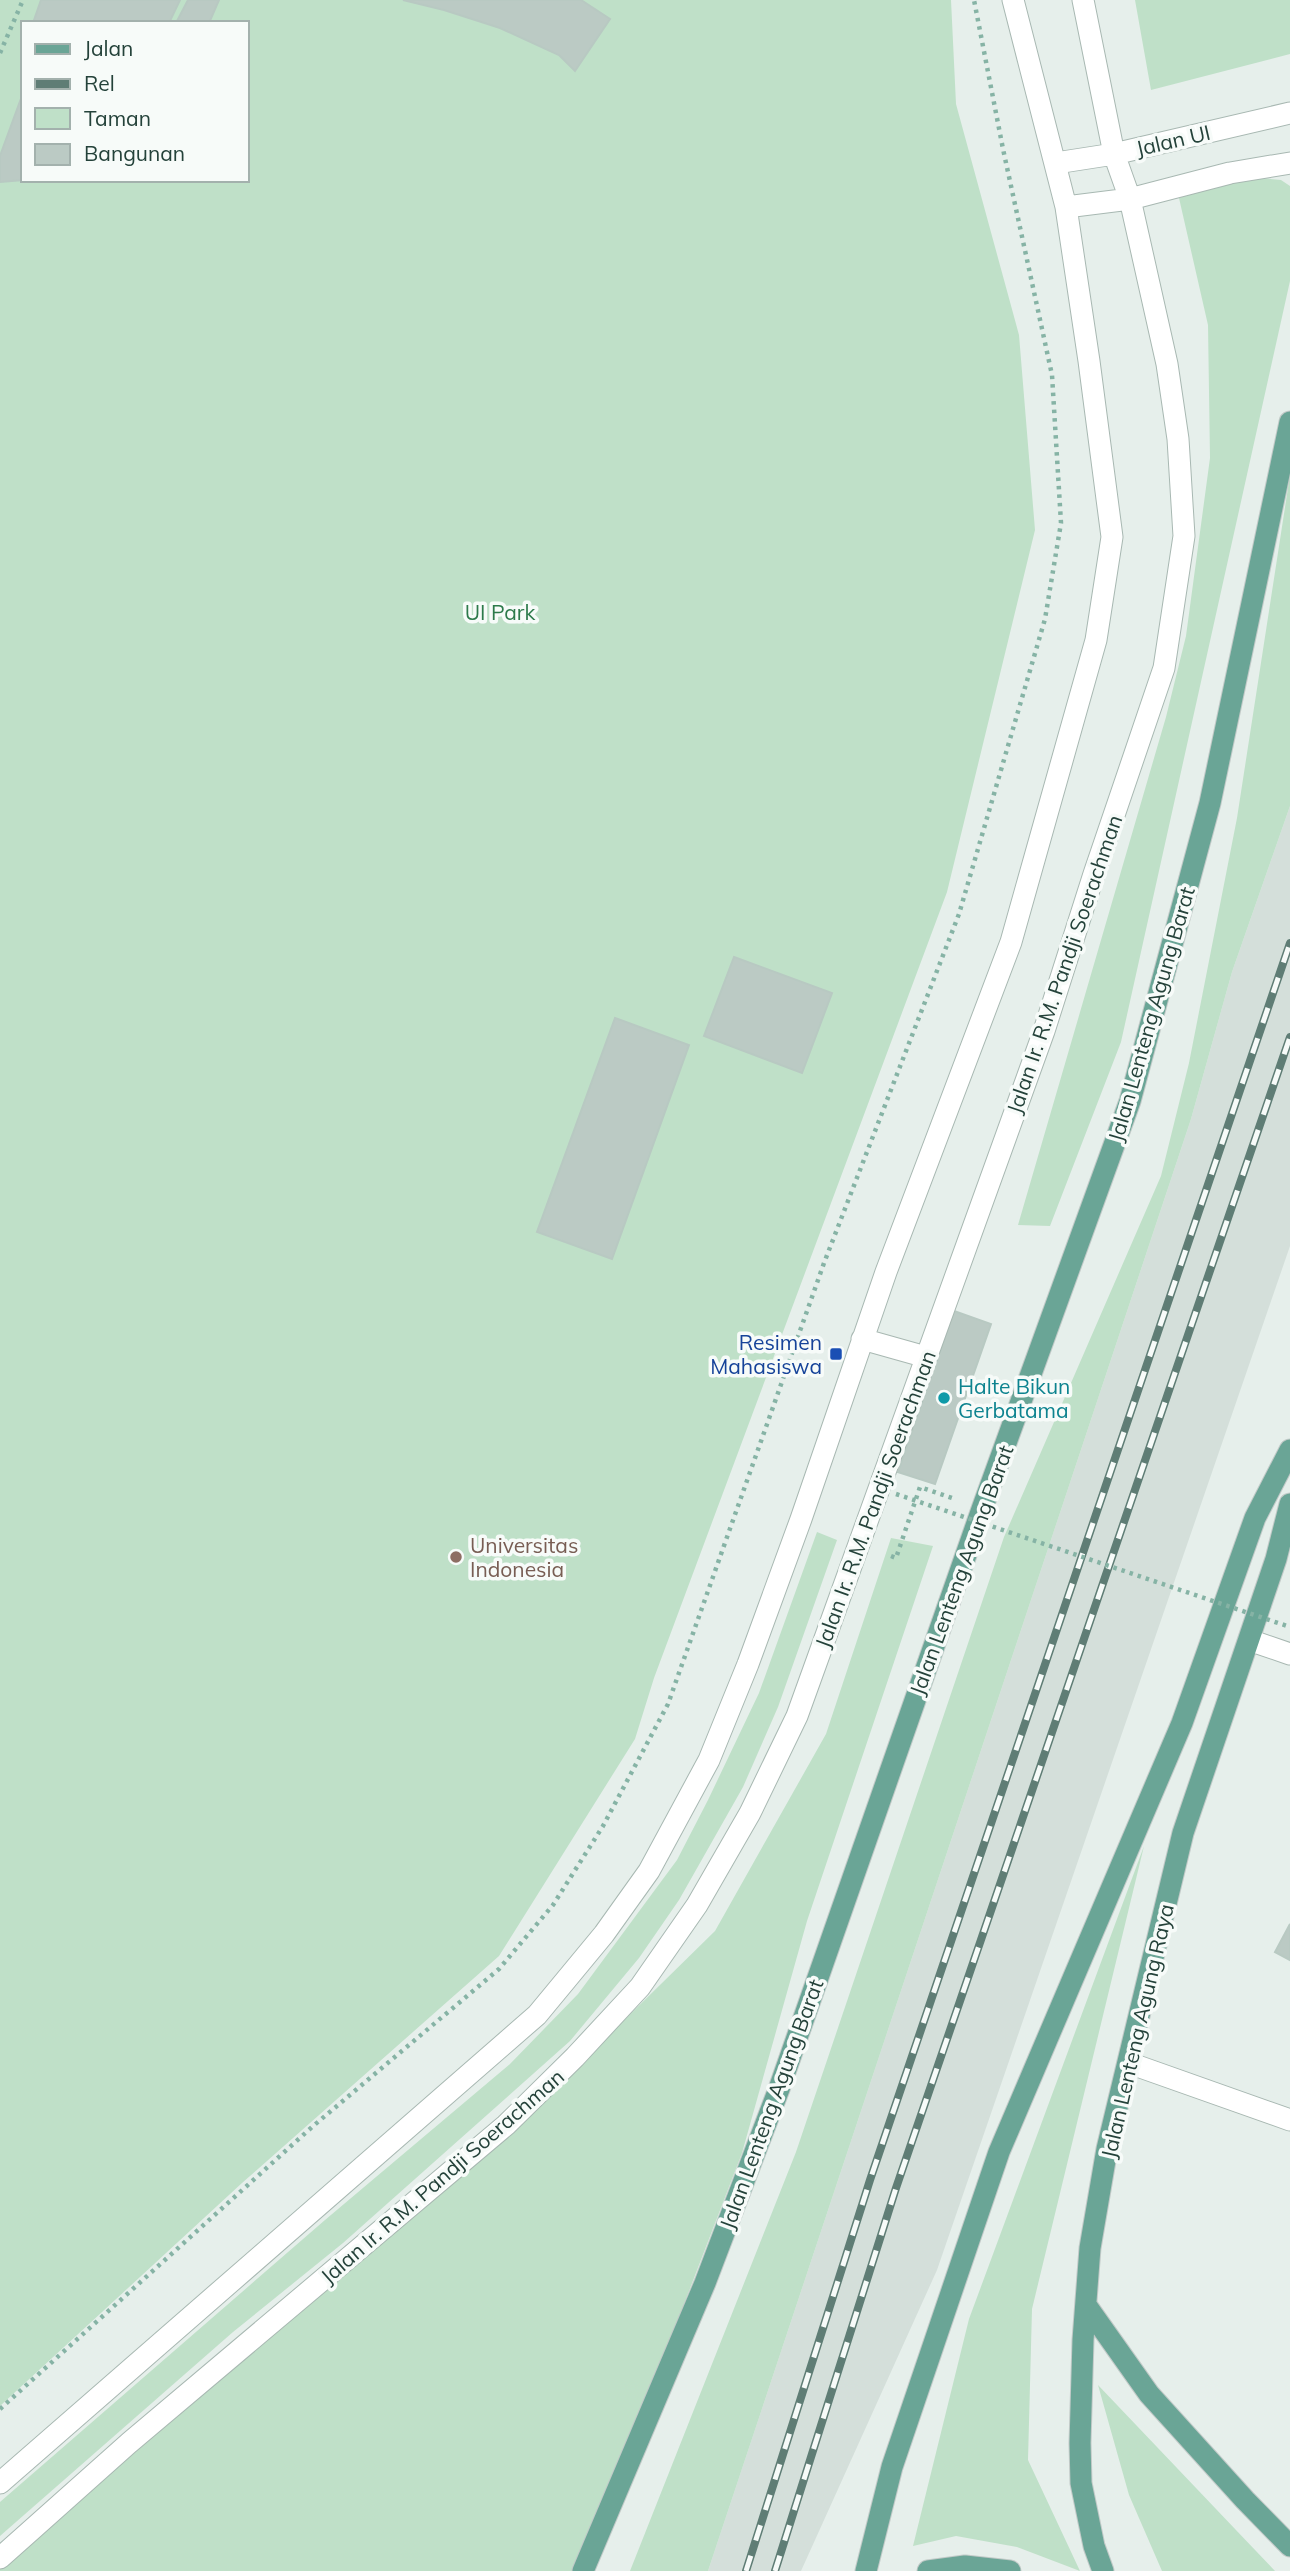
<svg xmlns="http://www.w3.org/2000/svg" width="1290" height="2571" font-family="Mulish,sans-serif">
	<rect width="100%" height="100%" fill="#e6efeb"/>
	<path fill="#d4dfda" d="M1290,806v440l-353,1024 -136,301h-93l483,-1452 41,-147z"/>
	<path fill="#bfe0c8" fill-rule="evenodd" d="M0,0h951l5,104 63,231 16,195 -88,362 -293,786 -19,61 -136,217 -257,227 -242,223zM23,23h224v157h-224z
		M1135,0h155v54l-139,36z
		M1241,176l40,4 9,6v95l-169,761 -71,184 -32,-1 148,-508 20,-81 24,-178 -2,-133 -29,-127z
		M1290,475v331l-58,166 -41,147 -483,1452h-78l166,-419 208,-615 157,-361 28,-113 48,-245z
		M817,1532l20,8 -59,167 -35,80 -64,113 -40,58 -69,83 -227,202 -110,89 -233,204v-34l325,-282 185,-156 68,-70 99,-134 31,-60 51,-107z
		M891,1538l42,8 -126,375 -65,232 -129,336 -35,82h-578v-4l499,-424 216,-212 111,-197z
		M1144,1846l-112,463 -4,151 52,111 -63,-24 -61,-11 -43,10 56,-227z
		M1098,2385l177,186h-113l-33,-76z"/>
	<path fill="#bbcac4" stroke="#b8c9c2" stroke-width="2" d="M41,0h139l-11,23h-136z
		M188,0h31l-10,23h-33z
		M403,0h178l29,19 -35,52 -16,-16 -59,-27 -56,-18z
		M23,93v87l-23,2v-26z
		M734,957l98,36 -30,80 -98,-37z
		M615,1018l74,27 -77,214 -75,-27z
		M954,1311l37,13 -56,160 -37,-12z
		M1290,1924v36l-15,-8z"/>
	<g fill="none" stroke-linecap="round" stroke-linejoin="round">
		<g stroke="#a8b8b2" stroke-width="23">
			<path id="minor" d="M1056,163l58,-9 176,-41
				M1066,207l64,-8 100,-26 60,-10
				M862,1339l64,18
				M1249,1640l41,14
				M1129,2063l161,57
				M0,2483l537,-468 67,-81 45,-63 60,-111 39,-96 53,-145 85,-247 125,-330 85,-302 16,-103 -23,-176 -23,-154 -53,-207
				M0,2558l129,-115 377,-318 69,-68 65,-70 57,-82 53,-92 47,-97 247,-685 50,-157 70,-206 20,-132 -6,-97 -11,-75 -37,-165 -16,-45 -31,-154"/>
		</g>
		<g stroke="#c2cac8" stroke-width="23">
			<path id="major" d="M1086,2305l63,89 96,106 45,46
				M583,2571l122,-288 74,-194 203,-580 148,-408 80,-298 80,-381
				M866,2571l26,-104 107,-315 183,-429 73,-205 35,-68
				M928,2571l37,-5 45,5
				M1103,2571l-9,-25 -13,-63 -1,-40 3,-103 7,-92 17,-99 76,-316 93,-274 14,-55"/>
		</g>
		<path stroke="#86b3a5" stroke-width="4.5" stroke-dasharray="3.5 5" stroke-linecap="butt" d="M0,53l23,-53
			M891,1556l5,2 24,-71 32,11
			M0,2409l312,-282 187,-158 54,-64 50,-79 65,-122 156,-441 135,-349 86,-295 16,-96 -9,-148 -49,-226 -29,-149"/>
		<use href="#minor" stroke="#fff" stroke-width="21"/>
		<use href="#major" stroke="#6aa596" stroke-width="21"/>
		<g stroke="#5f7d75" stroke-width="8">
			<path id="rail" d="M746,2571l124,-391 420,-1237
				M775,2571l121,-383 394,-1151"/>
		</g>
		<use href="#rail" stroke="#f7fbf9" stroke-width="5" stroke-dasharray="16" stroke-linecap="butt"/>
		<path stroke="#86b3a5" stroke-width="4.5" stroke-dasharray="3.5 5" stroke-linecap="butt" d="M896,1494l394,133"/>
	</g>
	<rect fill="#1a4fb4" stroke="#f7fbf9" stroke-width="2.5" x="829" y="1347" width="14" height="14" rx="3.5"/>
	<circle fill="#0f9aa8" stroke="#f7fbf9" stroke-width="2.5" cx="944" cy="1398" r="7"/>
	<circle fill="#8d6e63" stroke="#f7fbf9" stroke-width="2.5" cx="456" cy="1557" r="7"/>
	<g text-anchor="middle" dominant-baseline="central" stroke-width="7" stroke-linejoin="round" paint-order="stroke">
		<g font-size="21" fill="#24423a" stroke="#f7fbf9">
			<text transform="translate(1173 140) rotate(-13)">Jalan UI</text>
			<text transform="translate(1064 964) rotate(-71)">Jalan Ir. R.M. Pandji Soerachman</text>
			<text transform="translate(1151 1014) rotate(-74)">Jalan Lenteng Agung Barat</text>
			<text transform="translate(875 1499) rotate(-70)">Jalan Ir. R.M. Pandji Soerachman</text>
			<text transform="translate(961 1570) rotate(-70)">Jalan Lenteng Agung Barat</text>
			<text transform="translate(1137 2031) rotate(-77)">Jalan Lenteng Agung Raya</text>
			<text transform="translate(771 2104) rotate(-70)">Jalan Lenteng Agung Barat</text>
			<text transform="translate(442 2176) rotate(-41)">Jalan Ir. R.M. Pandji Soerachman</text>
		</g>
		<g font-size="21" fill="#2d7a4b" stroke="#f7fbf9">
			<text x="500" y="612">UI Park</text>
		</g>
		<g font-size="21" fill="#164399" stroke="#f7fbf9" text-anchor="end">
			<text x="822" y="1342">Resimen<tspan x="822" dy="24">Mahasiswa</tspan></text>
		</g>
		<g font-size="21" fill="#0d838f" stroke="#f7fbf9" text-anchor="start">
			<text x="958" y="1386">Halte Bikun<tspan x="958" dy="24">Gerbatama</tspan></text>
		</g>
		<g font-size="21" fill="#785e54" stroke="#f7fbf9" text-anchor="start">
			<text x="470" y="1545">Universitas<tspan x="470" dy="24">Indonesia</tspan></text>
		</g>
	</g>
	<rect x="21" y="21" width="228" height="161" fill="#f7fbf9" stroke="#a3b1ad" stroke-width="2"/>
	<rect x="35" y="44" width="35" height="10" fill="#6aa596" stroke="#a3b1ad" stroke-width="2"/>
	<text x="84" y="56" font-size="21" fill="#24423a">Jalan</text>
	<rect x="35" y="79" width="35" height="10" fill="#5f7d75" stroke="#a3b1ad" stroke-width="2"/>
	<text x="84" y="91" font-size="21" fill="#24423a">Rel</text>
	<rect x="35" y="108" width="35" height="21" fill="#bfe0c8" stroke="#a3b1ad" stroke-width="2"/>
	<text x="84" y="126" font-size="21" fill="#24423a">Taman</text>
	<rect x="35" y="144" width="35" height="21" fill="#bbcac4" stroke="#a3b1ad" stroke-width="2"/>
	<text x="84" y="161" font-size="21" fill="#24423a">Bangunan</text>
</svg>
